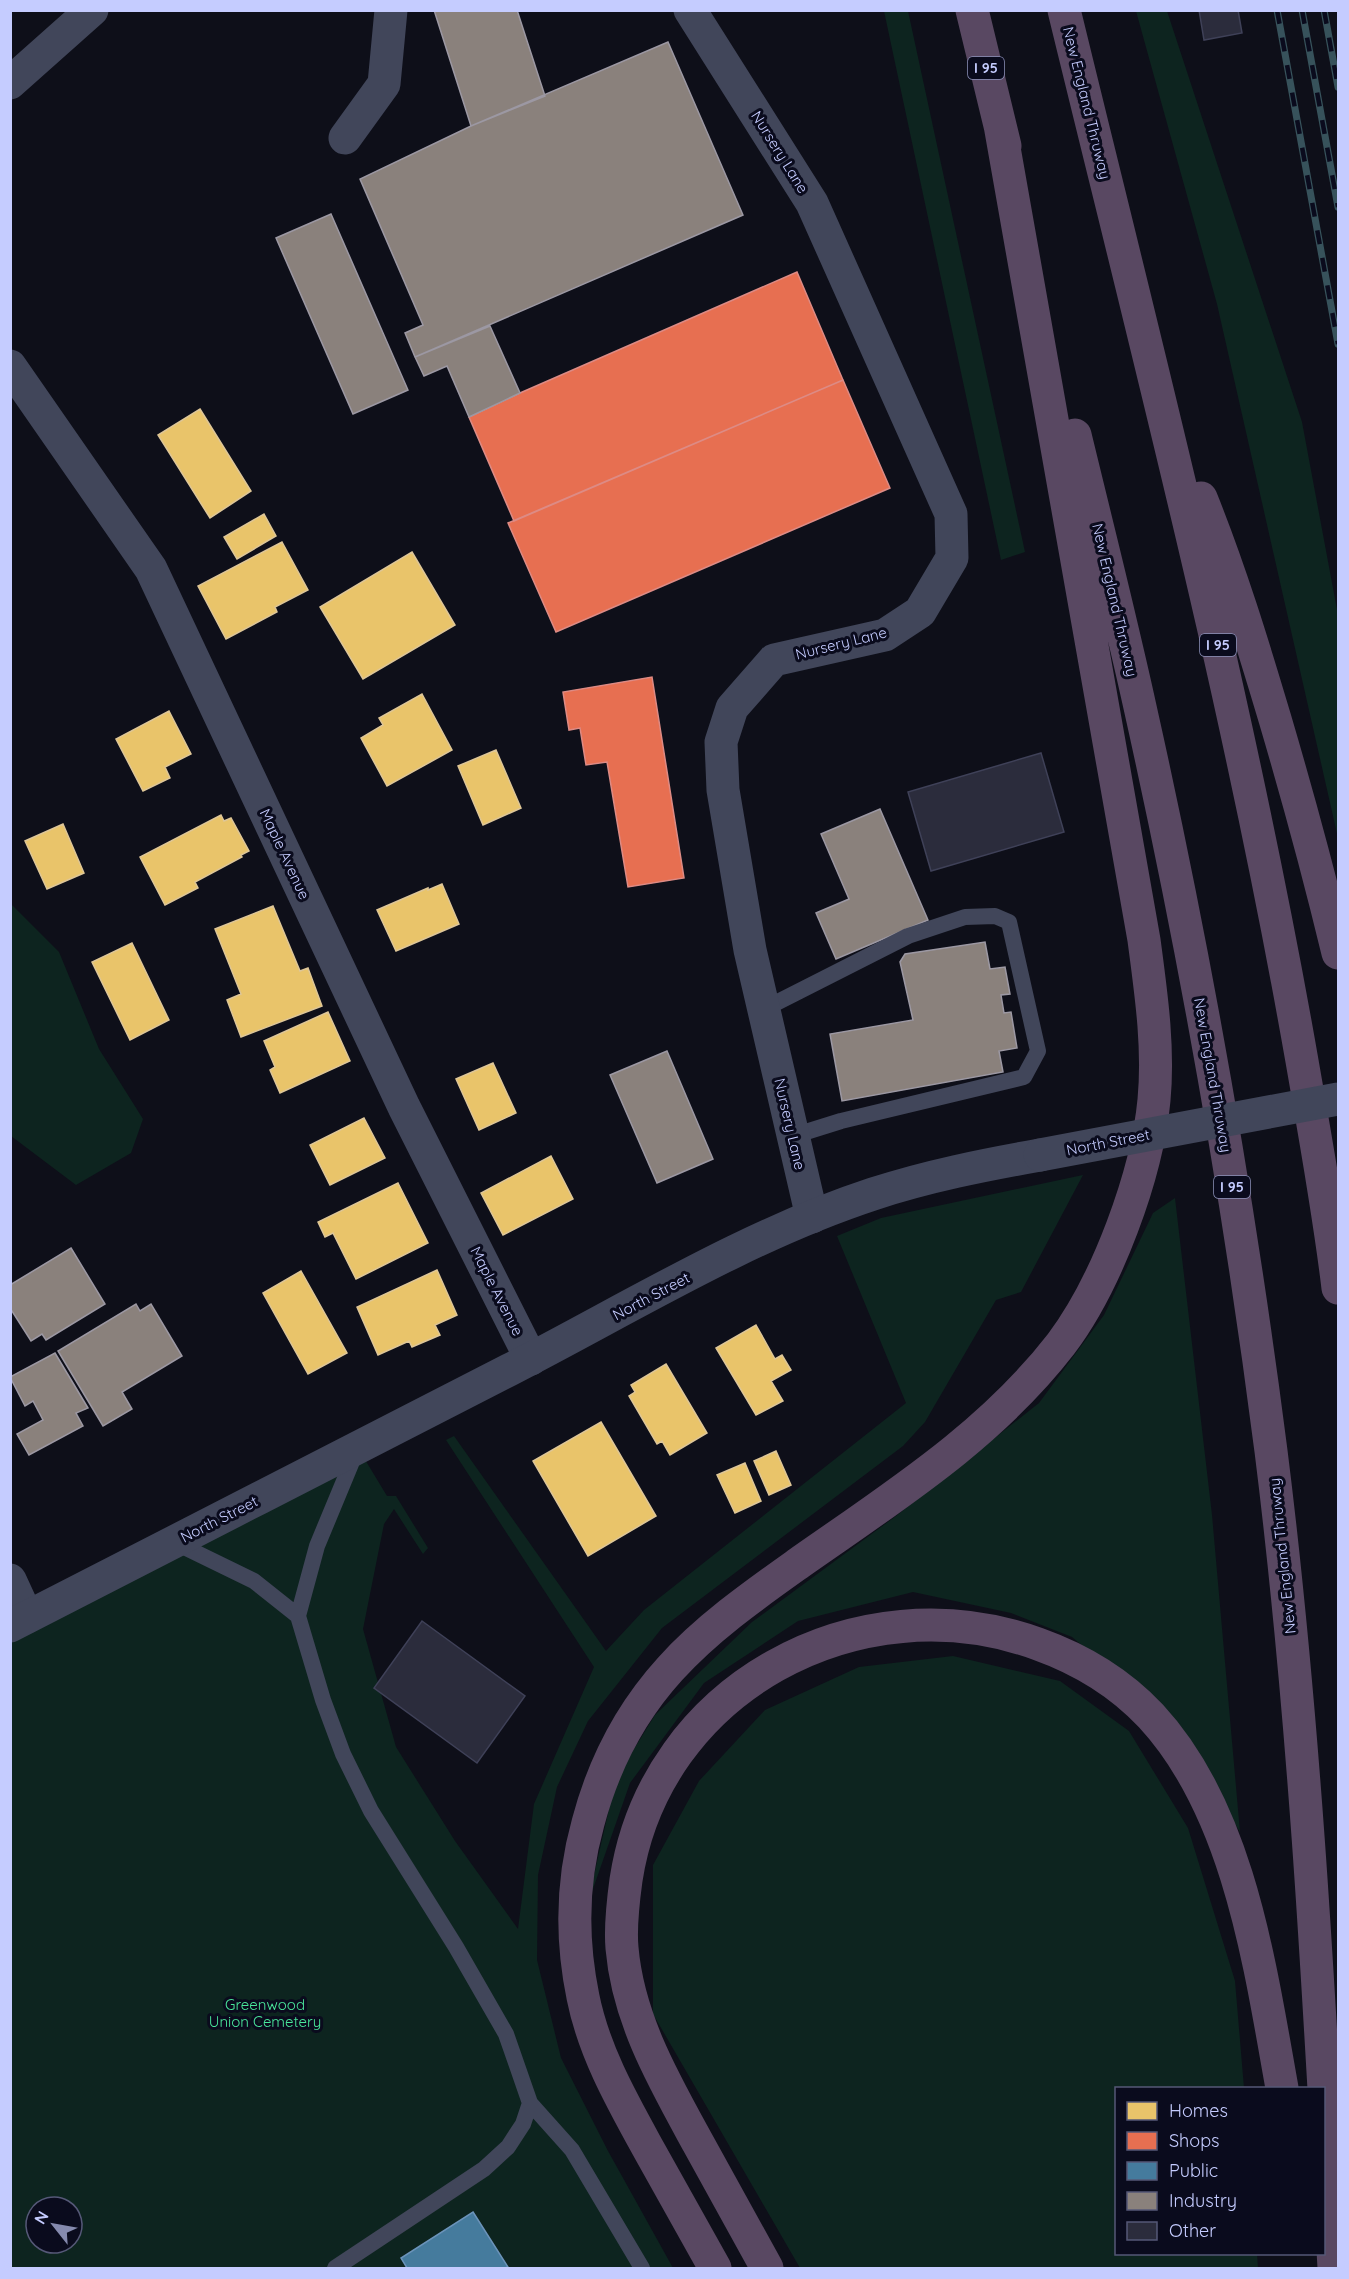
<svg xmlns="http://www.w3.org/2000/svg" width="1349" height="2279" font-family="Quicksand,sans-serif">
	<rect width="100%" height="100%" fill="#0e0f19"/>
	<path fill="#0d241f" fill-rule="evenodd" d="M884,11h24l117,541 -24,8z
		M1136,11h31l135,411 36,193v223l-121,-534z
		M11,904l48,48 40,97 44,70 -12,34 -55,32 -65,-49z
		M1083,1175l-62,117 -25,8 -71,122 -22,24 -241,182 -74,93 -31,66 -19,88 -1,85 24,98 47,93 65,117h-662v-643l347,-177 29,48h9l32,52 -5,6 -29,-45 -10,15 -21,105 33,118 59,94 63,88 16,-125 60,-137 -148,-227 8,-4 152,215 38,-41 262,-207 -69,-167 44,-18zM36,2207h36v36h-36z
		M1175,1198l37,317 28,317 -66,-110 -102,-85 -61,-24 -98,-21 -115,29 -94,62 -74,100 -43,123 29,-128 39,-63 97,-93 144,-106 143,-113 65,-88 49,-102z
		M953,1656l107,25 69,50 59,97 47,153 9,107h-128v166h141l1,14h-458l-147,-254v-149l46,-84 66,-71 94,-43z"/>
	<path fill="#e9c46a" stroke="#dec697" stroke-width="1.5" d="M200,409l51,82 -41,27 -52,-83z
		M264,514l12,22 -39,23 -13,-22z
		M282,542l26,48 -33,17 2,5 -51,27 -28,-53z
		M412,552l43,73 -92,54 -43,-72z
		M422,694l30,56 -65,36 -26,-48 22,-13 -4,-7z
		M169,711l22,43 -26,13 5,11 -27,13 -27,-52z
		M496,750l25,58 -38,17 -25,-59z
		M221,815l3,6 7,-3 18,33 -8,4 1,2 -47,25 3,6 -33,17 -25,-48z
		M63,824l21,49 -37,16 -22,-48z
		M442,884l17,40 -63,27 -19,-41 51,-22v2z
		M273,906l27,65 8,-3 14,38 -81,31 -14,-37 14,-6 -26,-65z
		M132,943l37,77 -39,20 -38,-78z
		M328,1012l22,49 -70,32 -10,-23 5,-3 -11,-26z
		M493,1063l23,50 -37,17 -23,-51z
		M364,1118l21,40 -55,27 -20,-40z
		M551,1156l22,43 -70,36 -22,-42z
		M398,1183l30,60 -72,36 -23,-46 -8,4 -7,-15z
		M437,1270l20,45 -22,10 5,10 -28,12 -3,-6 -31,14 -21,-48z
		M301,1271l46,82 -39,21 -45,-81z
		M756,1325l19,34 7,-4 9,15 -20,11 12,20 -27,14 -40,-67z
		M666,1364l41,69 -37,22 -8,-14 -5,3 -28,-48 6,-4 -4,-7z
		M601,1422l55,94 -68,40 -55,-95z
		M776,1451l15,34 -22,10 -15,-34z
		M745,1463l16,38 -26,12 -18,-38z"/>
	<path fill="#e76f51" stroke="#dd8b85" stroke-width="1.5" d="M797,272l46,108 -329,141 -45,-104 51,-24z
		M843,380l47,108 -334,144 -48,-109z
		M652,677l32,201 -56,9 -21,-125 -21,3 -6,-37 -11,2 -6,-38z"/>
	<path fill="#457b9d" stroke="#6b93ba" stroke-width="1.5" d="M473,2212l35,55 -3,1h-98l-6,-10z"/>
	<path fill="#8a817c" stroke="#9c98a3" stroke-width="1.5" d="M434,10h83l28,86 -74,30z
		M668,42l75,173 -328,142 -10,-24 18,-8 -63,-146 111,-53z
		M331,214l77,176 -55,24 -77,-176z
		M490,326l30,67 -51,24 -22,-51 -23,10 -9,-19z
		M880,809l48,111 -92,39 -20,-46 33,-14 -28,-65z
		M985,942l5,27 15,-2 5,27 -9,1 3,18 7,-1 6,36 -18,3 4,21 -161,29 -12,-67 83,-14 -13,-58 5,-8z
		M667,1051l46,108 -56,24 -47,-108z
		M71,1248l34,56 -59,36 -4,-6 -11,7 -21,-33v-23z
		M136,1304l4,7 11,-7 31,52 -60,36 10,17 -29,17 -45,-75z
		M55,1353l33,55 -12,5 7,13 -54,29 -12,-21 26,-14 -10,-19 -8,5 -15,-29z"/>
	<path fill="#2b2c3c" stroke="#3f4158" stroke-width="1.5" d="M1199,10h39l4,23 -38,7z
		M1041,753l23,79 -133,39 -23,-79z
		M422,1621l103,75 -48,67 -103,-75z"/>
	<g fill="none" stroke-linecap="round" stroke-linejoin="round">
		<path stroke="#41465a" stroke-width="16" d="M764,1009l144,-73 57,-19 30,-1 14,6 29,129 -14,26 -183,44 -48,15
			M174,1542l80,39 44,35 19,-70 39,-94
			M298,1616l25,84 20,54 28,57 85,136 50,87 24,69 -7,21 -15,23 -24,22 -149,99
			M530,2103l42,47 70,118"/>
		<path stroke="#41465a" stroke-width="33" d="M690,10l122,193 139,311 1,44 -32,54 -35,23 -111,25 -42,48 -11,34 2,48 27,160 62,267
			M10,83l82,-73
			M345,138l39,-54 7,-74
			M10,366l141,203 253,538 127,252
			M10,1580l17,37"/>
		<path stroke="#41465a" stroke-width="33" d="M10,1626c166,-86 333,-170 499,-256 119,-61 236,-134 364,-176 55,-18 111,-29 167,-39"/>
		<path stroke="#594862" stroke-width="33" d="M972,10l33,136
			M1064,10c85,349 176,697 238,1051 13,75 27,151 36,227
			M1075,435c22,91 45,181 65,272 55,246 99,494 131,744 34,271 48,544 63,817
			M1201,498c29,72 52,147 74,221 23,78 44,155 63,234
			M715,2268c-22,-39 -44,-79 -66,-118 -27,-49 -55,-98 -66,-153 -12,-58 -11,-117 5,-174 15,-57 42,-110 82,-154 37,-41 84,-74 129,-106 94,-66 191,-127 262,-219 46,-61 86,-169 93,-244 5,-53 -3,-107 -10,-160l-144,-815
			M767,2268c-23,-41 -46,-83 -69,-125 -34,-62 -70,-124 -76,-195 -2,-22 1,-46 4,-68 29,-192 232,-301 412,-236 42,15 82,39 113,72 88,95 109,250 131,372"/>
		<g stroke="#37525b" stroke-width="7">
			<path id="rail" d="M1277,10l61,334
				M1302,10l36,197
				M1324,10l14,77"/>
		</g>
		<use href="#rail" stroke="#0a0b1d" stroke-width="4.5" stroke-dasharray="14" stroke-linecap="butt"/>
		<path stroke="#41465a" stroke-width="33" d="M1040,1155l298,-56"/>
	</g>
	<g text-anchor="middle" dominant-baseline="central" stroke-width="6" stroke-linejoin="round" paint-order="stroke">
		<g fill="#0a0b1d" stroke="#8d92bb" stroke-width="1.5">
			<rect x="968" y="57" width="36" height="22" rx="4.5"/>
			<rect x="1200" y="634" width="36" height="22" rx="4.5"/>
			<rect x="1214" y="1176" width="36" height="22" rx="4.5"/>
		</g>
		<g font-size="14" font-weight="bold" fill="#c5ccff">
			<text x="986" y="68">I 95</text>
			<text x="1218" y="645">I 95</text>
			<text x="1232" y="1187">I 95</text>
		</g>
		<g font-size="15" fill="#c5ccff" stroke="#0a0b1d">
			<text transform="translate(1087 103) rotate(76)">New England Thruway</text>
			<text transform="translate(780 152) rotate(58)">Nursery Lane</text>
			<text transform="translate(1115 600) rotate(77)">New England Thruway</text>
			<text transform="translate(841 643) rotate(-14)">Nursery Lane</text>
			<text transform="translate(285 854) rotate(65)">Maple Avenue</text>
			<text transform="translate(1213 1075) rotate(80)">New England Thruway</text>
			<text transform="translate(790 1124) rotate(77)">Nursery Lane</text>
			<text transform="translate(1108 1142) rotate(-11)">North Street</text>
			<text transform="translate(497 1291) rotate(63)">Maple Avenue</text>
			<text transform="translate(651 1296) rotate(-28)">North Street</text>
			<text transform="translate(219 1519) rotate(-27)">North Street</text>
			<text transform="translate(1282 1556) rotate(-96)">New England Thruway</text>
		</g>
		<g font-size="15" fill="#4ae79b" stroke="#0a0b1d">
			<text x="265" y="2004">Greenwood<tspan x="265" dy="17">Union Cemetery</tspan></text>
		</g>
	</g>
	<rect width="1349" height="2279" fill="none" stroke="#c5ccff" stroke-width="24"/>
	<rect x="1115" y="2087" width="210" height="168" fill="#0a0b1d" stroke="#555877" stroke-width="1.5"/>
	<rect x="1127" y="2102" width="30" height="18" fill="#e9c46a" stroke="#555877" stroke-width="1.5"/>
	<text x="1169" y="2117" font-size="18" fill="#c5ccff">Homes</text>
	<rect x="1127" y="2132" width="30" height="18" fill="#e76f51" stroke="#555877" stroke-width="1.5"/>
	<text x="1169" y="2147" font-size="18" fill="#c5ccff">Shops</text>
	<rect x="1127" y="2162" width="30" height="18" fill="#457b9d" stroke="#555877" stroke-width="1.5"/>
	<text x="1169" y="2177" font-size="18" fill="#c5ccff">Public</text>
	<rect x="1127" y="2192" width="30" height="18" fill="#8a817c" stroke="#555877" stroke-width="1.5"/>
	<text x="1169" y="2207" font-size="18" fill="#c5ccff">Industry</text>
	<rect x="1127" y="2222" width="30" height="18" fill="#2b2c3c" stroke="#555877" stroke-width="1.5"/>
	<text x="1169" y="2237" font-size="18" fill="#c5ccff">Other</text>
	<g transform="translate(54 2225) rotate(301)"><circle r="28" fill="#0a0b1d" stroke="#555877" stroke-width="1.5"/>
	<path d="M0-4.5L10 22L0 15L-10 22Z" fill="#858aae"/>
	<text y="-9" font-size="16" font-weight="bold" text-anchor="middle" fill="#c5ccff">N</text>
	</g>
</svg>
